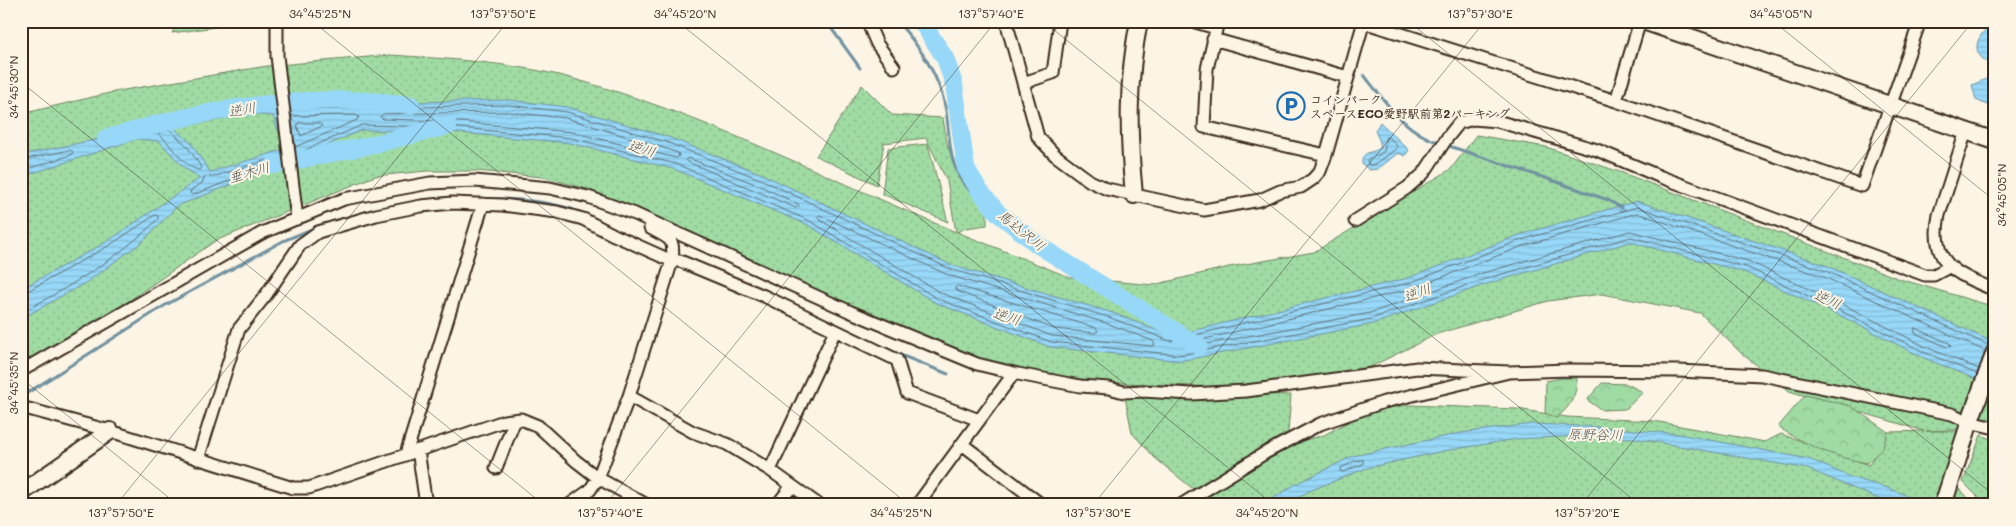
<svg xmlns="http://www.w3.org/2000/svg" width="2016" height="526" font-family="Mali,'Klee One',sans-serif">
	<defs>
		<pattern id="grass-dots" width="8" height="8" patternUnits="userSpaceOnUse" patternTransform="scale(1.25)"><rect width="8" height="8" fill="#9fdba2"/><path d="M2 2h.1M6 6h.1" fill="none" stroke="#8abc8b" stroke-width="1.8" stroke-linecap="round"/></pattern>
		<pattern id="forest-crowns" width="20" height="18" patternUnits="userSpaceOnUse" patternTransform="scale(1.25)"><rect width="20" height="18" fill="#9fdba2"/><path d="M2 6a3 3 0 1 1 6 0M12 15a3 3 0 1 1 6 0" fill="none" stroke="#8abc8b"/></pattern>
		<pattern id="water-rules" width="6" height="5" patternUnits="userSpaceOnUse" patternTransform="scale(1.25)"><rect width="6" height="5" fill="#97d8f9"/><path d="M0 2.5h6" fill="none" stroke="#83bad5"/></pattern>
	</defs>
	<rect width="100%" height="100%" fill="#fcf5e5"/>
	<filter id="ink" filterUnits="userSpaceOnUse"><feTurbulence type="fractalNoise" baseFrequency=".02" numOctaves="2"/><feDisplacementMap in="SourceGraphic" scale="10" xChannelSelector="R" yChannelSelector="G"/><feConvolveMatrix kernelMatrix="1 2 1 2 8 2 1 2 1" color-interpolation-filters="sRGB"/></filter>
	<g filter="url(#ink)">
		<path fill="url(#grass-dots)" stroke="#6d8260" d="M179,21h54l-3,4 -58,8z
			M391,55c57,4 115,7 172,21 137,36 263,102 393,156l-9,-51 -21,-43 -42,5 -7,42 -61,-29 46,-71 30,30 51,3 4,25 12,36 28,33v13l-21,3 -9,4 112,45 84,8 76,-18 85,-15 137,-83 25,-34 70,12 74,25 280,107 95,28v121l-69,3h36l-5,55 18,19h-780l38,-25 65,-38 26,-7 26,-14 30,-12 29,-4 108,4 50,8 87,4 111,21 16,-8 88,31 19,-33 36,-1 -135,-40 -48,-38 -41,-40 -98,-19 -54,7 -111,33 -83,41 -136,12 -119,-5 -79,-12 -32,-7 -49,-19 -179,-77 -50,-26 -122,-52 -45,-12 -67,-6h-49l-52,5 -160,65 -194,135v-262l97,-23 149,-25z
			M928,144l20,78 -66,-28 6,-46z
			M1124,392l167,3 -3,37 -95,57 -38,-31 -23,-25z
			M1981,435l14,5v65h-9l-23,-23z"/>
		<path fill="url(#forest-crowns)" stroke="#6d8260" d="M1562,378h15c0,17 -7,30 -21,40l-11,-5 1,-32z
			M1602,383l25,1 16,8 -17,17 -24,1 -15,-10z
			M1805,395l46,11 37,26 -6,17 -15,14c-35,-6 -59,-17 -89,-36z"/>
		<path fill="url(#water-rules)" stroke="#7292a1" fill-rule="evenodd" d="M1986,29l9,1v36c-20,-8 -24,-21 -9,-37z
			M1995,75v32l-6,-1 -13,-6 -4,-15z
			M509,100l59,7 100,30 94,37 189,91 162,48 58,23 237,-58 111,-43 118,-34 191,65 167,77v44l-71,-29 -79,-40 -101,-46 -114,-30 -143,42 -114,40 -193,37 -130,-14 -114,-44 -128,-78 -134,-56 -104,-26 -122,-11 -86,-2 -78,34 -107,42 -35,36 -55,40 -66,37v-30l87,-48 92,-63 -17,-11 -24,-26 -22,-2 -116,38v-22l244,-50zM251,114l22,2 7,20 2,14 -72,22 -19,-29 -17,-15z
			M1380,122l29,28 -4,6 -7,-3 -20,16 -9,1 -7,-6c-1,-14 10,-10 18,-16v-6l-5,-11z
			M1532,424l70,3 77,7 130,25 44,19 35,10 43,17h-38l-85,-36 -174,-31 -53,-2 -64,3 -74,12 -76,17 -58,23 -22,14h-25l34,-21 57,-28 108,-23z"/>
		<g fill="none" stroke-linecap="round" stroke-linejoin="round">
			<path stroke="#607076" stroke-width="1" d="M291,110l217,-5 59,7 99,30 94,37 190,90 161,49 59,23 239,-58 112,-43 116,-33 189,64 162,74
				M508,112l58,6 98,30 14,5 1,3 -3,2 -104,-26 -123,-11 -66,-2 -3,-2 3,-3z
				M291,116l65,-1 3,2 -2,3 -62,27
				M299,123h20l3,3 -21,10 -4,-10z
				M170,130l17,16 14,21 -1,3c-16,-2 -28,-25 -40,-35l1,-3z
				M1386,137c4,0 11,7 11,11l-21,16 -7,1 -2,-4 2,-3 10,-3 5,-4z
				M296,154l66,-29 86,2 123,11 105,26 134,57 128,78 113,43 129,13 191,-36 114,-40 146,-42 115,30 101,47 79,39 51,21
				M688,158l70,27 40,19 1,3 -3,1 -108,-46 -2,-2z
				M21,160l49,-10 3,2 -2,3 -50,16
				M268,160l3,2 -2,3 -76,30 -3,-2 1,-3 11,-7 3,-7 7,1z
				M820,215l128,60 161,49 44,17 2,4 -3,1 -100,-10 -111,-43 -121,-73 -2,-3z
				M958,286l138,42 2,3 -3,2 -41,-4 -97,-38 -2,-3z
				M21,293l5,-1 84,-47 45,-30 3,1v3c-40,40 -88,67 -137,94
				M1915,328l34,15 2,3 -4,1 -32,-14z
				M1979,369l-51,-21 -78,-40 -102,-47 -118,-30 -147,42 -113,40 -168,32 -3,-2 2,-3 210,-51 112,-43 114,-33 187,64 161,74
				M1363,460v4l-20,8 -3,-1 1,-3 14,-7z"/>
			<path stroke="#7292a1" stroke-width="3" d="M826,21l34,47
				M897,21c23,26 43,55 49,90 4,23 2,51 17,71 14,20 38,34 58,49
				M1364,75c22,28 41,57 76,68
				M1446,145l111,37 51,18 14,8
				M480,199c30,-1 77,2 104,15
				M608,226l17,8
				M679,254l8,4
				M837,325l66,31 45,18
				M21,397l143,-91 119,-65 36,-15 51,-15"/>
			<path stroke="#97d8f9" stroke-width="18" d="M921,21l24,37 9,26 12,84 13,22 20,24 39,31 161,101
				M106,138c20,-4 39,-11 59,-16 80,-19 164,-28 246,-17
				M274,165l93,-19 81,-20"/>
			<g stroke="#3b2a1e" stroke-width="15">
				<path id="street" d="M277,21v35l20,163
					M867,21l10,23 17,23
					M1006,21l32,116 17,18 35,26 17,8 97,21 56,-10 20,-9 21,-4 12,-8 7,-8 6,-16 38,-134
					M1192,21l24,7
					M1218,21l-11,48 -3,58 122,28
					M1360,21l256,80 246,85 58,-165
					M1213,39l135,38
					M1023,83l30,-10 7,-52
					M1616,101l24,-80
					M1966,131l-27,84c-10,49 17,59 56,75
					M1355,221l52,-33 17,-15 23,-35 12,-15 14,-4 24,2 100,29 64,27 264,98h9l15,-8
					M21,371l241,-138 82,-34 86,-16 45,-2 75,7 38,9 47,17 216,98 126,52 41,10 62,12 29,2 15,4 19,-1 48,3 55,-3 171,-23 92,4
					M629,396l64,36 34,12 43,26 49,35
					M21,407l89,24 183,57h16l195,-67 17,-2 17,7 38,35 22,17 49,27
					M962,444l80,61
					M418,450l8,55
					M406,454l77,-250
					M198,459l41,-130 27,-34 34,-50 18,-13 58,-17 45,-9 31,-3 50,2 55,7 26,7 31,16 58,26h8l84,35 133,64 10,33 72,27
					M496,468l19,-48
					M770,470l65,-139
					M569,505l21,-15 8,-12 31,-82 43,-135c3,-24 -2,-22 -22,-33
					M777,505l15,-19
					M917,505l97,-132
					M1181,505l84,-52 55,-29 64,-22 125,-30 59,-2 110,1 84,4 190,39 17,8 26,6"/>
			</g>
			<g stroke="#3b2a1e" stroke-width="20">
				<path id="secondary" d="M1643,21l352,120
					M1134,195c-6,-61 -7,-114 5,-174
					M21,493l89,-62
					M1943,505l28,-87 24,-66"/>
			</g>
			<use href="#street" stroke="#fcf5e5" stroke-width="11"/>
			<use href="#secondary" stroke="#fcf5e5" stroke-width="16"/>
		</g>
	</g>
	<path fill="none" stroke="#3b2a1e" stroke-width="1" stroke-opacity="0.45" d="M312,21l597,484M677,21l597,484M1043,21l597,484M1408,21l587,475M1773,21l222,180M21,82l523,423M21,378l157,127M116,505l392,-484M605,505l391,-484M1093,505l392,-484M1581,505l392,-484"/>
	<defs>
		<g id="parking-ring" transform="scale(1.4375)"><circle r="9.5" fill="#fcf5e5" stroke="#1f6fb2" stroke-width="1.5"/><path d="M-3.5-5.5H1a3.5 3.5 0 0 1 0 7H-1V5.5H-3.5ZM-1-3.4V-.6H.8a1.4 1.4 0 0 0 0-2.8Z" fill="#1f6fb2"/></g>
	</defs>
	<g fill-rule="evenodd">
		<use href="#parking-ring" x="1291" y="106"/>
	</g>
	<g text-anchor="middle" dominant-baseline="central" stroke-width="4" stroke-linejoin="round" paint-order="stroke">
		<g font-size="12" font-weight="bold" fill="#3b2a1e" stroke="#fcf5e5" text-anchor="start">
			<text x="1310" y="99">コインパーク<tspan x="1310" dy="14">スペースECO愛野駅前第2パーキング</tspan></text>
		</g>
		<g font-size="14" font-style="italic" fill="#525655" stroke="#fcf5e5">
			<text transform="translate(242 109) rotate(-10)">逆川</text>
			<text transform="translate(642 148) rotate(17)">逆川</text>
			<text transform="translate(249 172) rotate(-16)">垂木川</text>
			<text transform="translate(1022 230) rotate(39)">馬込沢川</text>
			<text transform="translate(1417 292) rotate(-20)">逆川</text>
			<text transform="translate(1828 299) rotate(24)">逆川</text>
			<text transform="translate(1007 316) rotate(17)">逆川</text>
			<text transform="translate(1595 434) rotate(1)">原野谷川</text>
		</g>
	</g>
	<rect width="2016" height="526" fill="none" stroke="#fcf5e5" stroke-width="55"/>
	<rect x="28" y="28" width="1960" height="470" fill="none" stroke="#3b2a1e" stroke-width="2"/>
	<g font-size="12" text-anchor="middle" fill="#3b2a1e">
		<text x="320" y="18">34°45'25"N</text>
		<text x="503" y="18">137°57'50"E</text>
		<text x="685" y="18">34°45'20"N</text>
		<text x="991" y="18">137°57'40"E</text>
		<text x="1480" y="18">137°57'30"E</text>
		<text x="1781" y="18">34°45'05"N</text>
		<text transform="translate(14 87) rotate(-90)" y="4">34°45'30"N</text>
		<text transform="translate(2002 195) rotate(-90)" y="4">34°45'05"N</text>
		<text transform="translate(14 383) rotate(-90)" y="4">34°45'35"N</text>
		<text x="121" y="517">137°57'50"E</text>
		<text x="610" y="517">137°57'40"E</text>
		<text x="901" y="517">34°45'25"N</text>
		<text x="1098" y="517">137°57'30"E</text>
		<text x="1267" y="517">34°45'20"N</text>
		<text x="1587" y="517">137°57'20"E</text>
	</g>
</svg>
